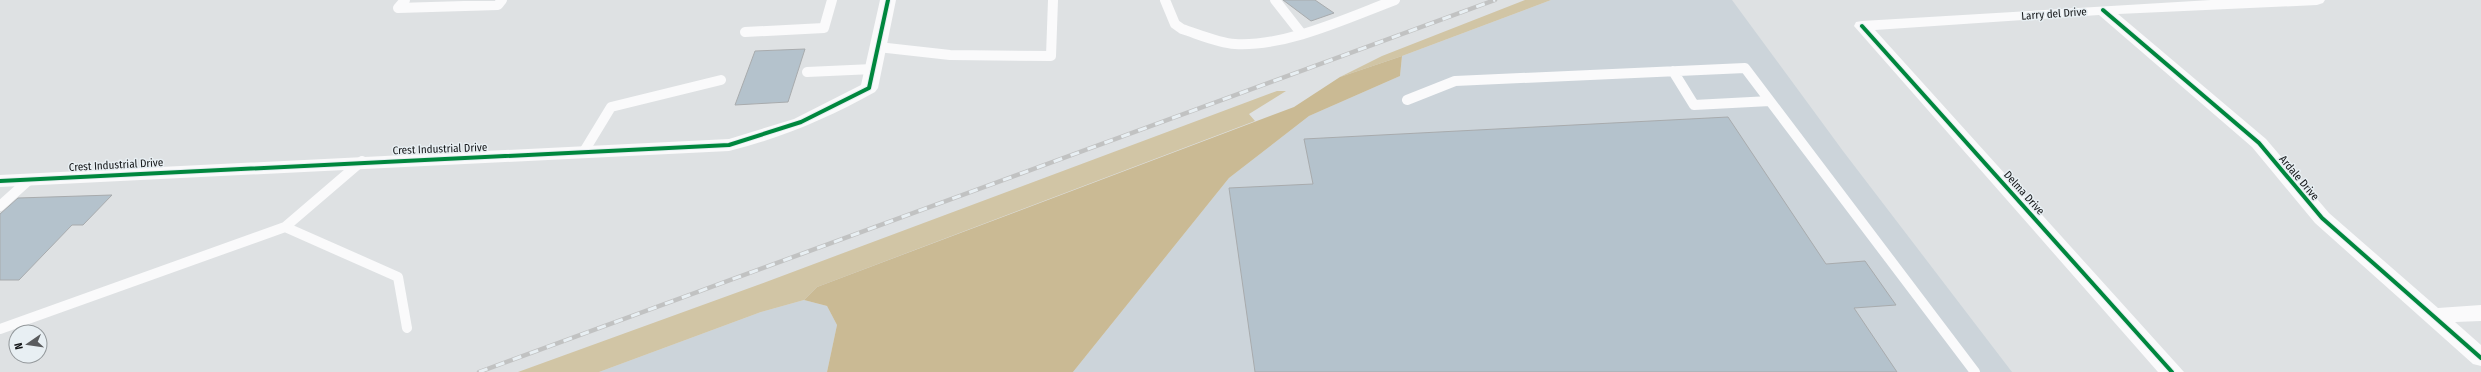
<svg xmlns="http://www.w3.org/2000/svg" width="2481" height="372" font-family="'Fira Sans Condensed',sans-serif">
	<rect width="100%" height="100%" fill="#dee1e3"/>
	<path fill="#ccd4da" d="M1551,0h181l111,151 169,221h-939l156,-194 80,-62 91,-40 2,-20z
		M804,300l23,6 10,19 -10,47h-228l162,-60z"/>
	<path fill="#d1c5a5" d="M1525,0h26l-149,56 -62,21 42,-21z
		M1277,91h9l-37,23 6,7 -438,166 -13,13 -43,12 -162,60h-81l237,-86z"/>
	<path fill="#caba94" d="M1402,56l-2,20 -91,40 -80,62 -156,194h-246l10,-47 -10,-19 -23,-6 13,-13 477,-180 46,-30z"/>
	<path fill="#b4c2cc" stroke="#a8abad" d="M1283,0h32l19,13 -23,8z
		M805,49l-17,53 -53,3 20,-54z
		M1728,117l98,147 39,-3 31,44 -42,3 43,64h-642l-26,-184 84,-4 -9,-45z
		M112,195l-29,30h-11l-53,55h-19v-66l18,-16z"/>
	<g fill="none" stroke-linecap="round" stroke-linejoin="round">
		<path stroke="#fafafb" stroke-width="10" d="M405,0l-7,8 100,-3 4,-5
			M1165,0l10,24 7,5c16,5 36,14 53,15 51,3 112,-26 160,-44
			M1275,0l26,33
			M745,32l79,-4 8,-28
			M878,47l72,8 101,1 2,-56
			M1673,71l21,34 76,-4
			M807,72l66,-3
			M1407,100l48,-19 290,-13 230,304
			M583,153l28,-46 110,-27
			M0,206l30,-27
			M285,227l113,50 9,51
			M0,329l285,-102 77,-66"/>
		<path fill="#fafafb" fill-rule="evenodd" d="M880,0h16l-18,88 -3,4c-47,26 -93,46 -146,59l-729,36v-12l729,-36 65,-20 67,-34z
			M2211,0h114l-2,3 -6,2 -199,9 148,125 63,74 109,95 43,-3v16l-26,1 26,23v21l-8,-2 -158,-141 -63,-76 -153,-132 -224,15 309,342h-26l-304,-346 2,-4 6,-1z"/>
		<g stroke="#c1c2c2" stroke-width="4.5">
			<path id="rail" d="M479,372l1016,-372"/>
		</g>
		<use href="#rail" stroke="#e8eff3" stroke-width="3" stroke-dasharray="9" stroke-linecap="butt"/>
		<g stroke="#e8eff3" stroke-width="6">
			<path id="cycleway" d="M2103,10l156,133 63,75 159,140
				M1862,26l310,346
				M0,181l729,-36 72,-23 68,-34 19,-88"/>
		</g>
		<use href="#cycleway" stroke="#00873e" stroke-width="4"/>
	</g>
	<g text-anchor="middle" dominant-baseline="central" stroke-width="3" stroke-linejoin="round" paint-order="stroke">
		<g font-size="11" fill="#131517" stroke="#e8eff3">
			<text transform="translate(2054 14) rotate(-4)">Larry del Drive</text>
			<text transform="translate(440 149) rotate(-2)">Crest Industrial Drive</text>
			<text transform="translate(116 165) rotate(-3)">Crest Industrial Drive</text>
			<text transform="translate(2299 178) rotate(50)">Ardale Drive</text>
			<text transform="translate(2024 193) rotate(48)">Delma Drive</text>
		</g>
	</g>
	<g transform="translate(28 344) rotate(257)"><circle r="19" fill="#e8eff3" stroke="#93989b"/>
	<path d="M0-3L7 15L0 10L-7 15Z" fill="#5a5c5e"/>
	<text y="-6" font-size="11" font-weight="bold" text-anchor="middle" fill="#131517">N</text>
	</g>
</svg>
